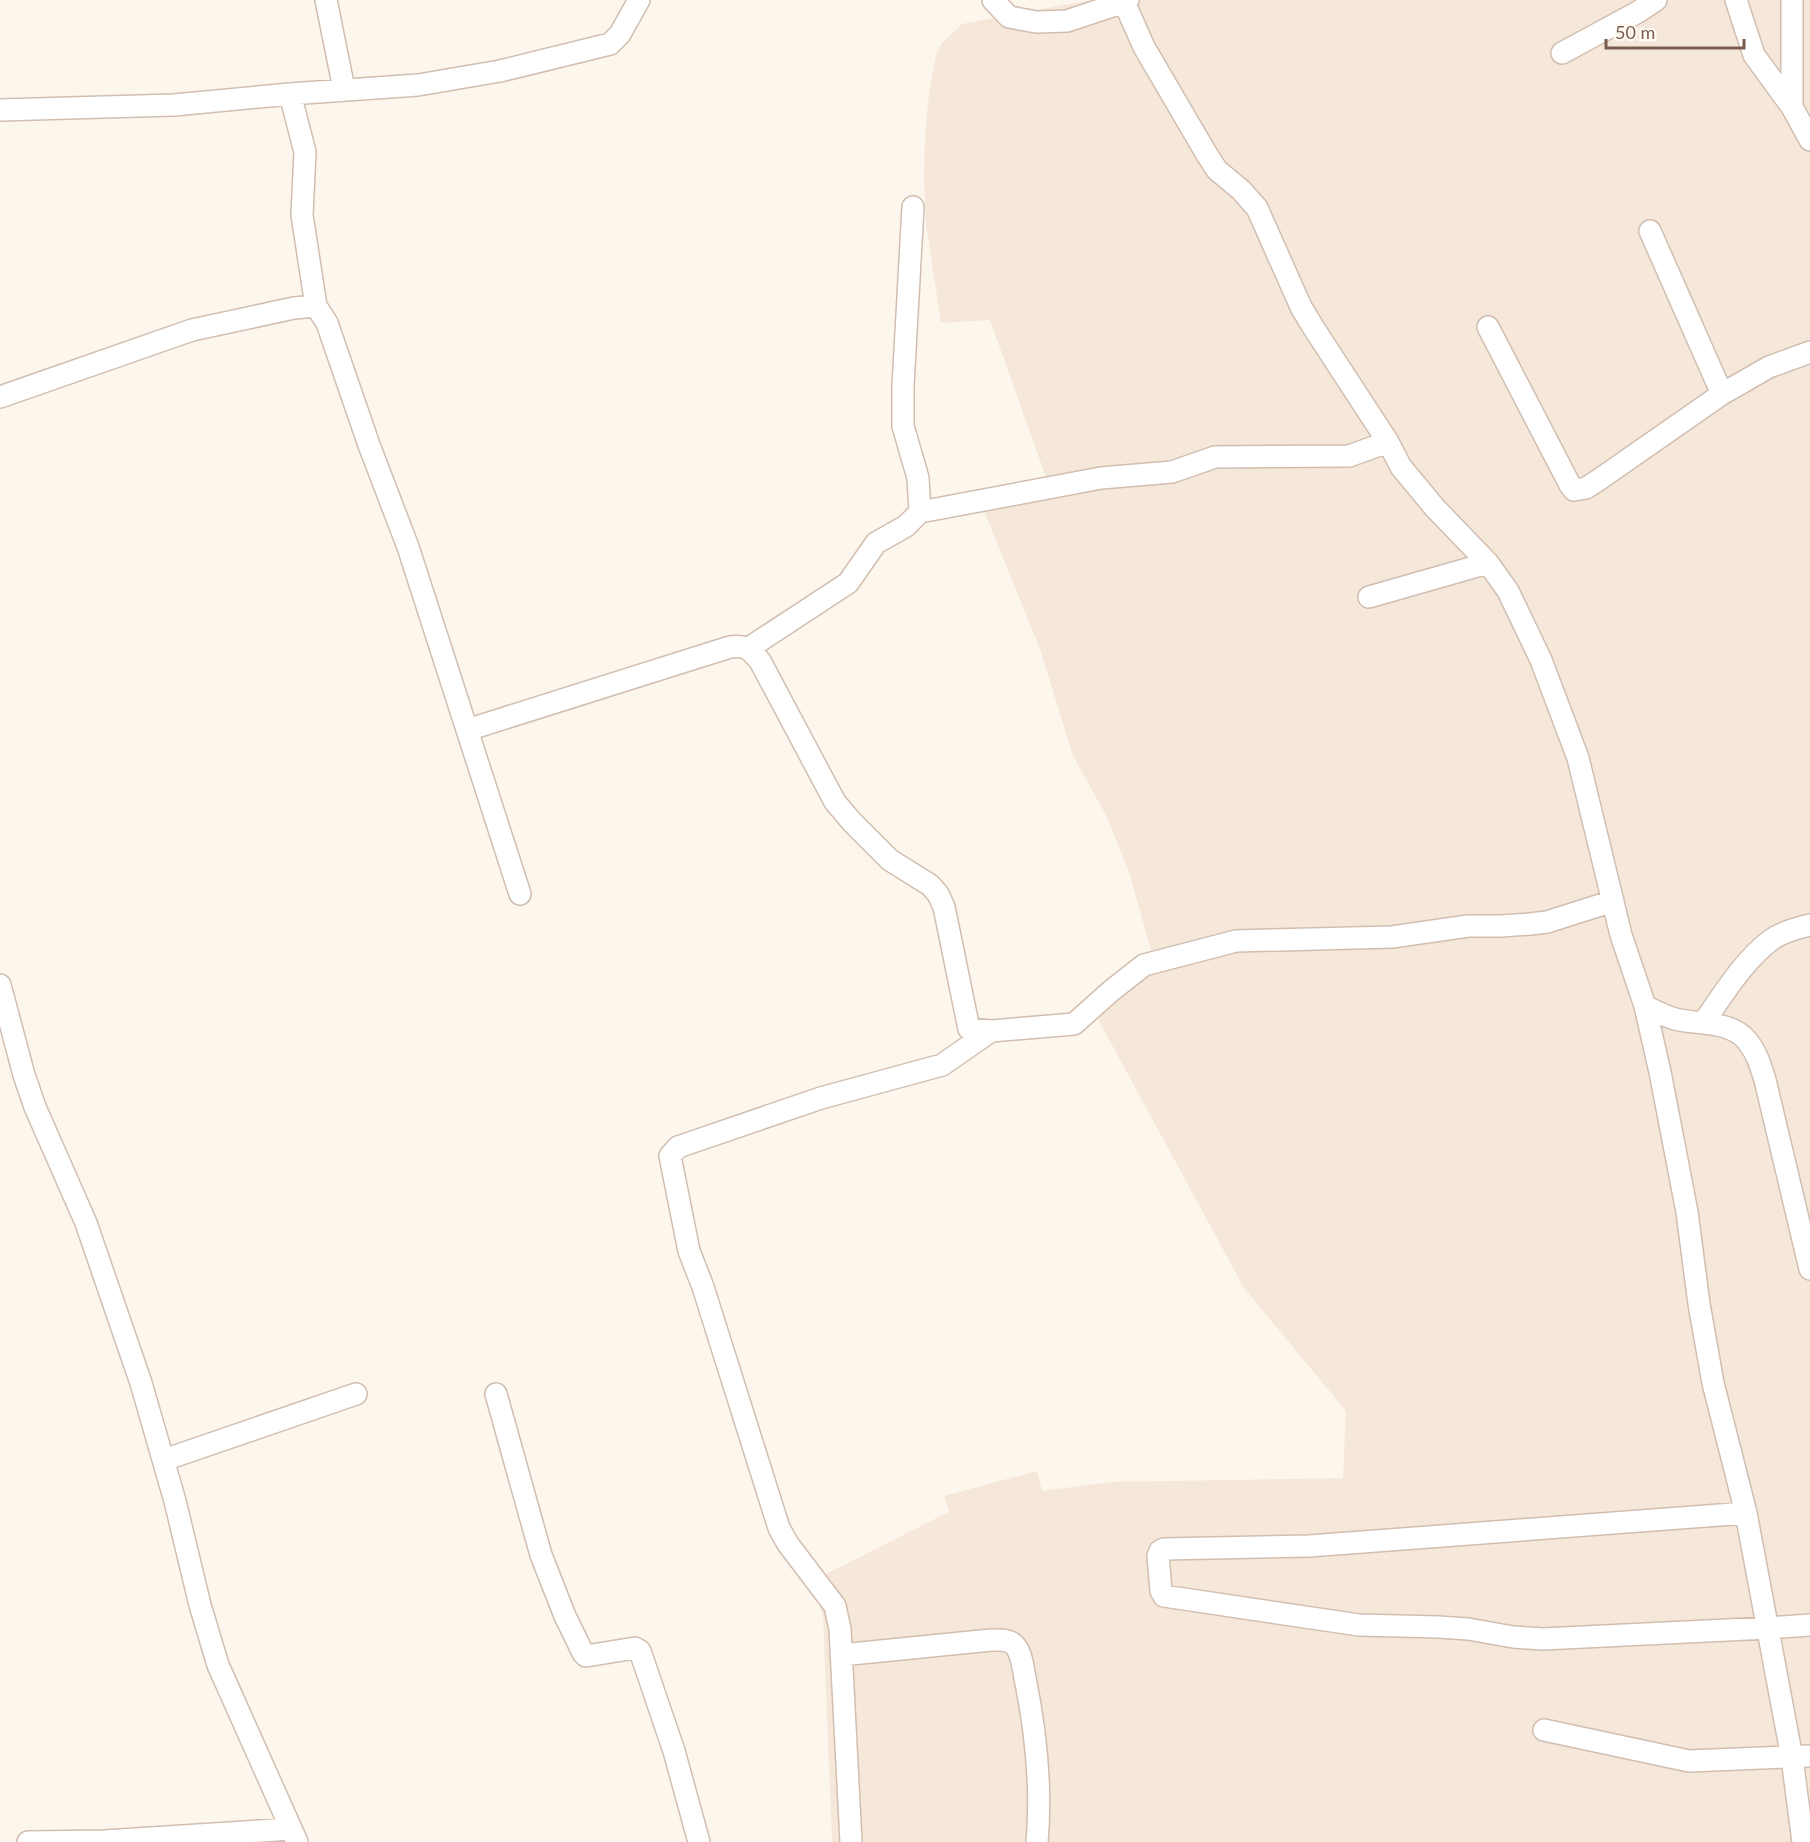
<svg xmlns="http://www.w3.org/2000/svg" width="1810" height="1842" font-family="Lato,sans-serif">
	<rect width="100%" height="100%" fill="#fdf6ec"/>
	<path fill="#f5e8da" d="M1091,0h719v1842h-978l-9,-225 -11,-36 137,-69 -5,-16 93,-25 5,20 69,-9 232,-4 3,-67 -102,-123 -151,-278 61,-49 -25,-89 -22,-55 -34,-61 -33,-107 -60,-148 67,-21 -57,-160 -49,3 -15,-99 -2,-44 1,-44 4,-43 7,-38 5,-11 21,-20z"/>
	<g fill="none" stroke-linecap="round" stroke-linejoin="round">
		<g stroke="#d1beb0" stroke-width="24">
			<path id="street" d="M326,0l18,89
				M993,0l16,17 27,5 31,-1 57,-19
				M1128,0l-4,2 20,45 62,106 11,17 24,20 16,18 44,99 12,20 75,115 13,25 34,41 53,55 20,28 33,69 37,98 43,177 24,71c10,5 19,10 30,13 23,6 57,1 73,23 9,11 13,25 17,38l45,189
				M1736,0l18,55 38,52 18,33
				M1792,0v107
				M1562,53l76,-41 18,-12
				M290,94l15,58 -3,63 14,91
				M0,110l174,-5 116,-11 128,-9 82,-14 110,-27 10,-10 19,-34
				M1650,231l72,163
				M1488,327l82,158 4,5 12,-2 11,-7 125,-87 47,-27 41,-15
				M0,397l192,-67 102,-22 22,-2 11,17 42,122 39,102 112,347
				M920,512l181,-34 71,-6 43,-15 134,-1 39,-14
				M1369,597l119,-34
				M749,648l99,-65 28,-40 30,-17 14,-14 -2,-34 -15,-52v-40l10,-179
				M467,730l263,-83c17,-2 19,2 30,14l75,141 17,20 38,38 40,25 8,9 6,13 25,122 22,2 83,-7 37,-33 33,-26 92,-24 156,-4 76,-11h33l29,-2 17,-2 66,-21
				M0,985l24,90 11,32 51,116 55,160 34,118 25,104 18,60 79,177
				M1645,1006l15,66 27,140 12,92 14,79 33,130 46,245 11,84
				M1703,1023c20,-28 40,-62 68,-83 11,-8 26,-12 39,-15
				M496,1394l45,161 24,61 18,37 3,3 49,-8 5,3 34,100 25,91
				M164,1460l192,-66
				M1746,1513l-437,33 -145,3 -4,2 -2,5 3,35 3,5 195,29 79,2 30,2 45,8 30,2 225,-11 42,-3
				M841,1655l150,-15c9,0 20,-1 25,7 6,8 7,21 9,31 11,54 17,108 12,164
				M1544,1730l145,31 121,-5
				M28,1842l76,-1 187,-12
				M851,1842l-11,-213 -5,-23 -47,-62 -9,-16 -76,-241 -14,-36 -19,-95 8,-9 143,-49 121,-33 49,-34"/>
		</g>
		<use href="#street" stroke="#fff" stroke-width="21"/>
	</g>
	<path d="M1606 39v9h138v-9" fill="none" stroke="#7a5c4d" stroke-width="3"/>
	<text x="1615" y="39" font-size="18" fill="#7a5c4d" stroke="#fffaf3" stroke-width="4.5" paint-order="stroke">50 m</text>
</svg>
